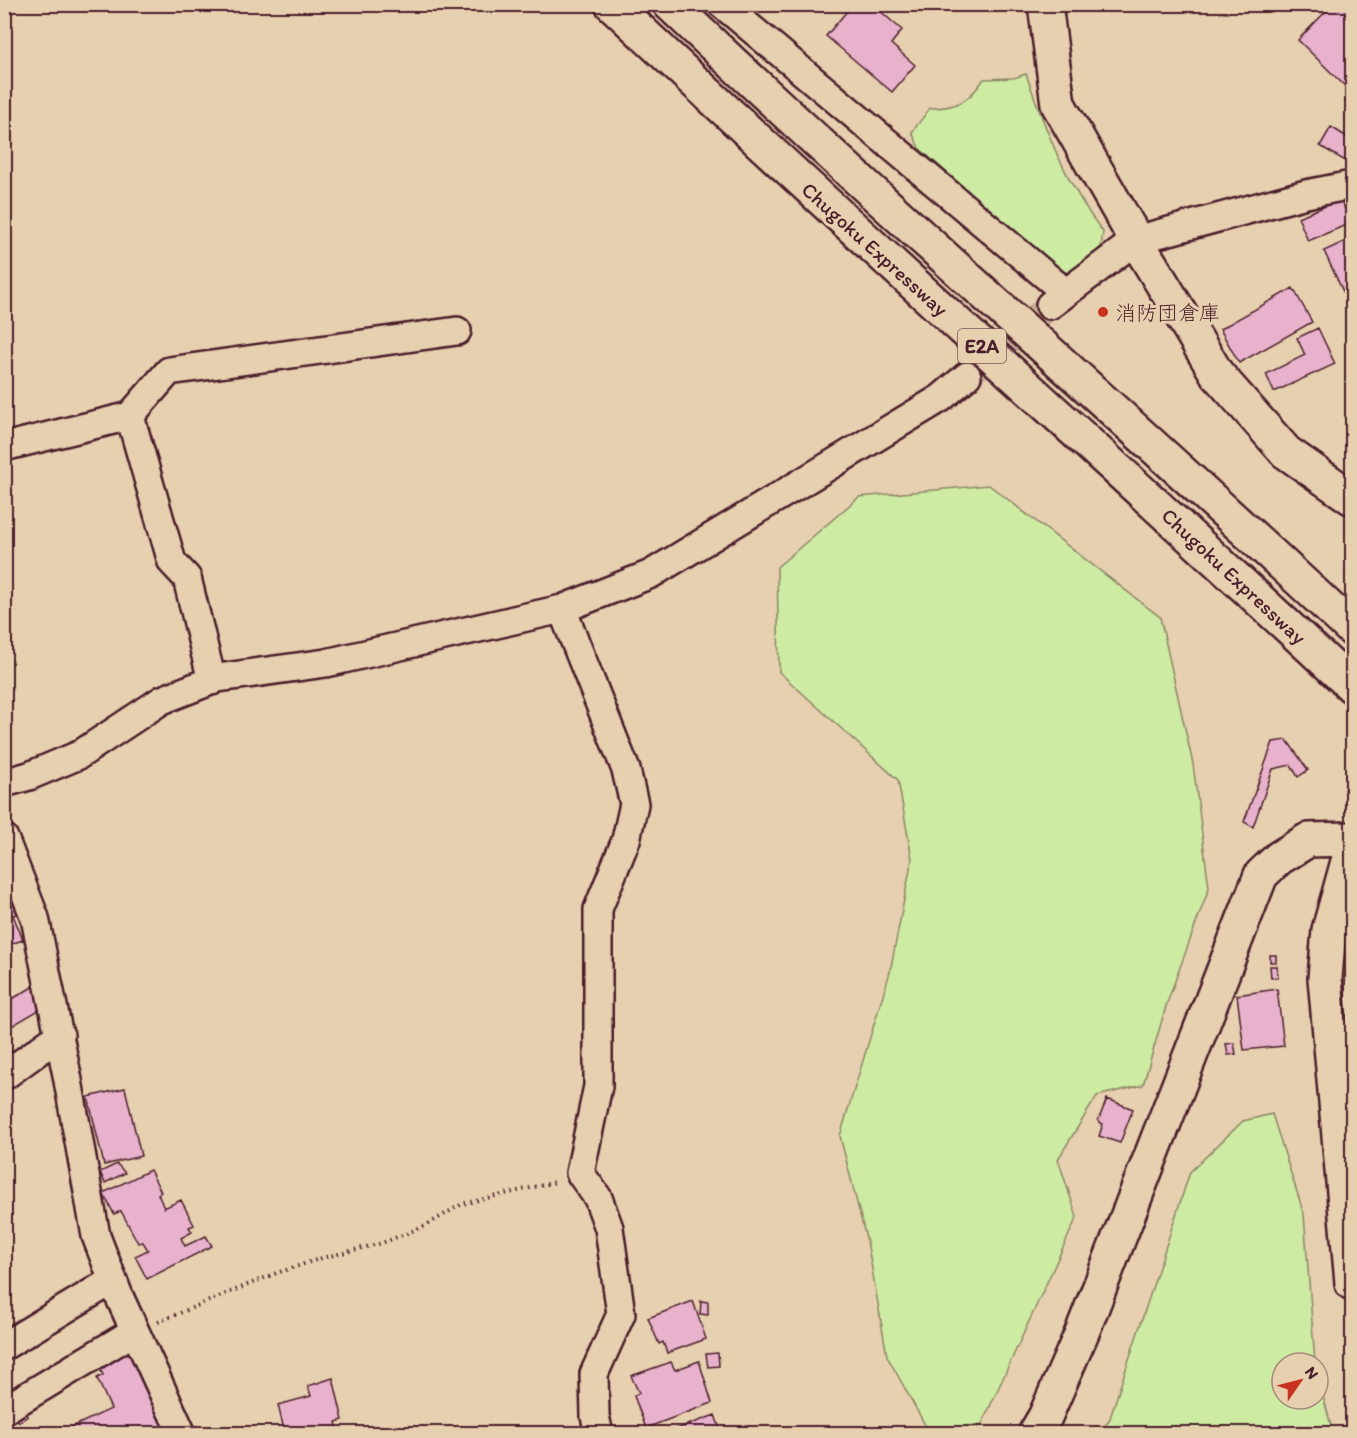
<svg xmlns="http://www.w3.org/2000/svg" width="1357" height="1438" font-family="Itim,'Klee One',sans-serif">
	<rect width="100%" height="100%" fill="#e7d0b0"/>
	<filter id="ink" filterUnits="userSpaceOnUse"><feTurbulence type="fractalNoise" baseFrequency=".0167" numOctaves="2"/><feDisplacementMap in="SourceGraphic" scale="12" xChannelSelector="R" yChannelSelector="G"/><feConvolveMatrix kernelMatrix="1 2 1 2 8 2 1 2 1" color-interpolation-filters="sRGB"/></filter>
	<g filter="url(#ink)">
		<path fill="#cdeba2" stroke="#8c8566" stroke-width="1.5" d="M1026,74c20,57 40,110 77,158l-2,15 -27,25h-14l-141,-124 -7,-16 18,-24c28,0 39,-7 54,-29l30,-1z
			M989,485l171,132 33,147 16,124 -42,115 -24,82 -46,11 -39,63 19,58 -96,209 -52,6 -42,-76 -19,-110 -28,-110 50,-164 22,-113 -14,-79 -119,-108 -2,-105 82,-70z
			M1272,1114l32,100 11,149h-33v36h36v-22l15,56h-235l11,-12 81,-249 53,-51z"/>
		<path fill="#e8b2cc" stroke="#4a1f2b" stroke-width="1.5" d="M853,4h19l30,26 -11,14 24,21 -23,27 -66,-56z
			M1333,4h12l7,8v97l-7,-8 7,-8 -54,-53z
			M1331,127l21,13v25l-32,-19z
			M1341,200l10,23 -43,18 -10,-24z
			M1352,238v60l-5,2 -23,-49z
			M1293,288l19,34 -73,41 -19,-34z
			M1318,328l17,36 -61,28 -8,-18 39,-19 -8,-17z
			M1287,740l21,30 -10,7 -7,-12 -18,4 -20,58 -9,-5 29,-80z
			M10,888l7,26 -4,1 10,25 -19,6v-56z
			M1270,955h6v7h-6z
			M1270,966h7l1,11 -7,1z
			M4,983l7,11 -7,4z
			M34,986l5,24 -34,20 -1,-26z
			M1277,989l7,57 -40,4 -7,-55z
			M1234,1043l2,11 -8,1 -2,-11z
			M125,1088l16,68 -37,9 -16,-68z
			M1107,1099l26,10 -13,34 -21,-7 4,-12 -5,-3z
			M117,1164l8,9 -20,10 -5,-11z
			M150,1170l11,22 -3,2 6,14 17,-8 13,25 -5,2 3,5 -11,6 4,8 21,-10 6,10 -65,33 -12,-23 13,-6 -5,-8 -5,1 -17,-32 -7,3 -11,-21z
			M693,1301l13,38 -39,14 -4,-11 -4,2 -11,-26z
			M701,1301l7,1v13l-8,-1z
			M131,1347l37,87h-111l54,-25 -14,-31 6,-3 -6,-12z
			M718,1353l1,13 -11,1 -2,-13z
			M699,1361l13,42 -66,25 -12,-32 5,-3 -8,-17 40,-14 4,8z
			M333,1378l10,42 -7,2 3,12h-54l-7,-29 33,-9 -3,-10z
			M23,1409l5,7 -9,6 -5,-7z
			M715,1415l7,19h-59z"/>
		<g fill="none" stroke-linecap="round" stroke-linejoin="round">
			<path stroke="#c8ad95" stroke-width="27" stroke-dasharray="27 14" stroke-linecap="butt" d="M967,376l83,-71"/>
			<g stroke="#4a1f2b" stroke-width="32">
				<path id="street" d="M722,4l343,288
					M1050,305l86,-65 170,-46 46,-9
					M4,447l126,-31
					M562,609l64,161 8,34 -8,36 -28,69v177l-18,87 18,25 11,30 12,86 -27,60 1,42 4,18
					M212,681l-25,-103 -15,-16 -42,-146 39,-45 288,-40
					M4,783l25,-7 50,-21 83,-55 56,-22 108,-15 236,-54 89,-35 290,-176 26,-22
					M4,838l31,80 32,157 29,161 23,60 63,138
					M4,1076l56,-41
					M4,1346l109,-66
					M4,1410l131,-79"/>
			</g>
			<g stroke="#4a1f2b" stroke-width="38">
				<path id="secondary" d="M1045,4l13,100 78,136 81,134 69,78 66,46
					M1352,847l-23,83 -4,48 27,305
					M1035,1434l10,-17 38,-87 178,-455 18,-17 29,-18 44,-1"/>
			</g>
			<g stroke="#4a1f2b" stroke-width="38">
				<path id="highway" d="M612,4c244,231 495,453 740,682
					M670,4c224,213 457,414 682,625"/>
			</g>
			<path stroke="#4a1f2b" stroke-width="4" stroke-dasharray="1.5 4.5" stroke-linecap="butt" d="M158,1322l116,-48 48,-16 60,-15 43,-17 37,-22 94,-22"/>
			<use href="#street" stroke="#e7d0b0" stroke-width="27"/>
			<use href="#secondary" stroke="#e7d0b0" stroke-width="33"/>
			<use href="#highway" stroke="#e7d0b0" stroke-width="33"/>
		</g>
	</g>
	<circle fill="#c8321e" stroke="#e7d0b0" stroke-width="2" cx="1103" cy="312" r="6"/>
	<g text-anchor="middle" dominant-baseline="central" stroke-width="6" stroke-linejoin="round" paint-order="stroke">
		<rect fill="#e7d0b0" stroke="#795453" stroke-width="1.5" x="958" y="329" width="48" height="34" rx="4.5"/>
		<g font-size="20" font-weight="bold" fill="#4a1f2b">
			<text x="982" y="346">E2A</text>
		</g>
		<g font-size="21" fill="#4a1f2b" stroke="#e7d0b0">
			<text transform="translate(875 249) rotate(42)">Chugoku Expressway</text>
			<text transform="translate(1234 576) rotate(43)">Chugoku Expressway</text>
		</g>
		<g font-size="21" fill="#4a1f2b" stroke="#e7d0b0" text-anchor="start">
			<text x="1115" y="312">消防団倉庫</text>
		</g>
	</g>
	<rect width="1357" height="1438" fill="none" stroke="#e7d0b0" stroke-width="24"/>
	<rect x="12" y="12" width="1333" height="1414" fill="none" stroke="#4a1f2b" stroke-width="2" filter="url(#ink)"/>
	<g transform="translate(1300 1381) rotate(55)"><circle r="28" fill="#e7d0b0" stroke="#a8897b" stroke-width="1.5"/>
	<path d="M0-4.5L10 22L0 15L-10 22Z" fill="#c8321e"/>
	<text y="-9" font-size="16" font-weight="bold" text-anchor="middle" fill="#4a1f2b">N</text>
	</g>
</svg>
